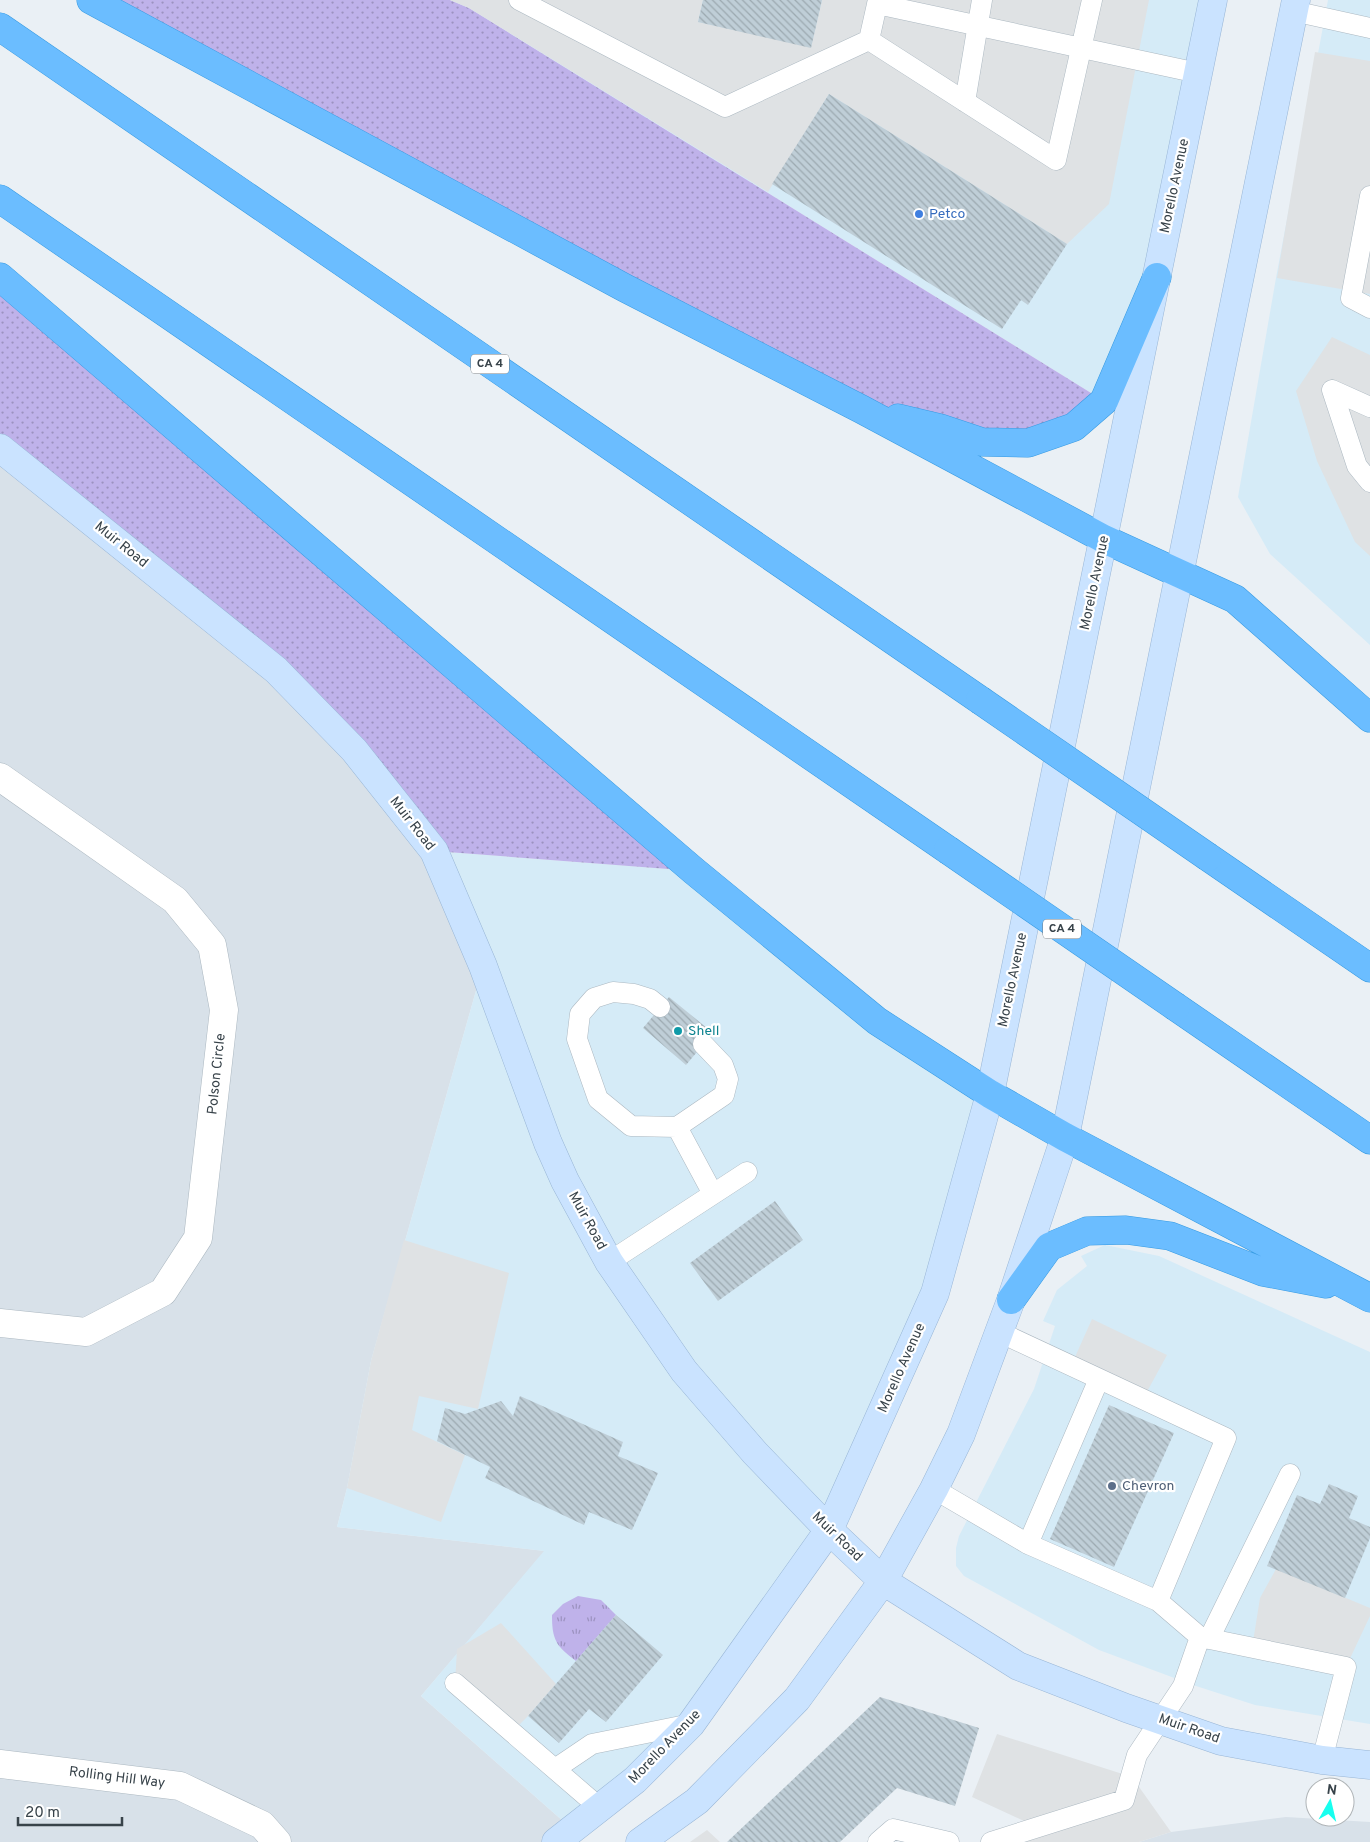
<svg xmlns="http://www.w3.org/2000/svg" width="1370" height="1842" font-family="Overpass,sans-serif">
	<defs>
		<pattern id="grass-dots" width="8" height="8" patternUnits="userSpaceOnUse" patternTransform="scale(1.25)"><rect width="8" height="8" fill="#bfb2ea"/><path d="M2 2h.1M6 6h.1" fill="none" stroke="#9c92c0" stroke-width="1.8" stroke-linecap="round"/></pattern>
		<pattern id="park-tufts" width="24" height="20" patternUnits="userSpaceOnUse" patternTransform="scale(1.25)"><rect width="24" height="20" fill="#bfb2ea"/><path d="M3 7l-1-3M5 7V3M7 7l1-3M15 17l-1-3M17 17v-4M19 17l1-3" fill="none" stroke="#9c92c0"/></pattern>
		<pattern id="building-back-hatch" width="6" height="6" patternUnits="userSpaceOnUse" patternTransform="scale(1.25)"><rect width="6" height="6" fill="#bfced7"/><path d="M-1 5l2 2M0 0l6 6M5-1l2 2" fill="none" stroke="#9ca9b0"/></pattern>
	</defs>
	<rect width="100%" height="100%" fill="#eaf0f5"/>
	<path fill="#d8e1e9" d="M0,448l276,222 158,181 49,115 -112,395 -24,127 -10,39 208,24 -124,145 151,133 -16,13h-556z
		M1286,1817l84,5v20h-231l32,-10z"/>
	<path fill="#d5ebf7" d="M450,0h763l-56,277 -53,124 -635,-393z
		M1328,0h42v645l-100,-91 -32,-57 38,-219z
		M434,851l260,20 296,223 -55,199 -106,237 -138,194 -119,105 -151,-133 123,-145 -207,-24 10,-39 24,-127 112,-395z
		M1105,1245l54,11 211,96v372l-115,-19 -59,-19 -97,-36 -135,-74 -8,-10v-18l3,-12 75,-147 21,-63 -12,-5 14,-31 30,-24 -6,-10z"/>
	<path fill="url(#grass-dots)" d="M91,0h359l19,8 635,393 -76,42 -167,-34z
		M0,277l694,594 -260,-20 -80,-101 -354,-302z"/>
	<path fill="url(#park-tufts)" d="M578,1596l23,4 15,15 -40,46c-20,-15 -24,-21 -24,-46l11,-11z"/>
	<path fill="#dfe2e4" d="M450,0h253l-5,22 113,25 11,-47h327l-40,204 -42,40 -238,-150 -61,98 -299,-184z
		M1315,52l55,9v233l-93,-16z
		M1332,337l38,18v201l-15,-14 -38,-81 -21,-70z
		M404,1240l105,33 -31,136 -59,-13 -7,34 53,25 -24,67 -94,-34 24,-127z
		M1092,1319l75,36 -24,44 -72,-33z
		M1276,1569l94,39v8l-24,51 -94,-19 8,-50z
		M501,1623l55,61 -28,32 -16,16 -57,-49 2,-34z
		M997,1734l135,43 39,55 -32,10h-148l46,-15 -65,-30z
		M707,1830l13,12h-30z"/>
	<path fill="url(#building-back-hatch)" d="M703,0h119l-11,48 -113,-26z
		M829,94l238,150 -39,61 -7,-5 -19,29 -230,-145z
		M669,997l44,36 -27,32 -43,-37z
		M775,1201l28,39 -85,61 -28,-38z
		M520,1396l103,46 -5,14 40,17 -26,57 -43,-18 -5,13 -99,-47 5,-11 -53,-26 8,-33 20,6 36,-13 12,15z
		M1109,1405l65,28 -60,134 -64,-28z
		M1329,1484l29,12 -9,22 21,9v11l-25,60 -78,-32 30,-71 23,9z
		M616,1615l47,40 -57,67 -17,-13 -30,34 -31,-27z
		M880,1697l99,31 -24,78 -58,-18 -57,54h-113z"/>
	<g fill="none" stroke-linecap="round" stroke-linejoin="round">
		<g stroke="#acb8c1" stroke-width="21">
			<path id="lane" d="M519,0l206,107 144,-67
				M878,0l-9,40 187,120 36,-160
				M877,4l321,69
				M1293,11l77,17
				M965,102l17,-102
				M1370,196l-19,102 19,10
				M1332,390l25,76 13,16
				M1332,390l38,17
				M660,1007l-10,-8 -16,-5 -21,-2 -19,6 -14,16 -3,25 21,60 33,27 46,1 47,-32 4,-16 -5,-14 -20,-21
				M677,1127l36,67
				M609,1262l138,-90
				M934,1489l94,55 130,57 68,-163 -227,-106
				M1028,1544l71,-165
				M1200,1637l146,30 -24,93
				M1209,1639l81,-165
				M455,1683l145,125
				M555,1769l37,-25 99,-20
				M878,1842l15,-13 56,13
				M991,1842l133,-42 13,-45 46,-69 17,-49 -42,-36"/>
		</g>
		<g stroke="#acb8c1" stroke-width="29">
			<path id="street" d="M0,777l175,123 37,45 12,65 -26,228 -35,54 -77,40 -86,-9
				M0,1764l180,22 82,39 15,17"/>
		</g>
		<g stroke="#99b6d6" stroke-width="29">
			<path id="secondary" d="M0,448l276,222 78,80 80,101 49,115 65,177 17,38 44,81 75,109 71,82 74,77 54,51 135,85 108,42 95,33 101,19 48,5
				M556,1842l79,-62 56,-56 138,-194 106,-237 55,-199 223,-1094
				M640,1842l57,-41 100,-102 86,-118 51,-92 27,-55 50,-134 54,-163 231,-1137"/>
		</g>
		<g stroke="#389be2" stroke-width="29">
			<path id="highway" d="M91,0l534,288 236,121 243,130 131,60 135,119
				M0,27l980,673
				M0,199l948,651
				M0,277l694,594 183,150 113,73 75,43 305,161
				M898,418l42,10 42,14 46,1 46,-16 30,-26 53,-124
				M1208,857l162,111
				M1176,1007l194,133
				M1011,1300l38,-53 38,-16 39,-1 44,6 93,36 63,12"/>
		</g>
		<use href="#lane" stroke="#fff" stroke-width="20"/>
		<use href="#street" stroke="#fff" stroke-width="28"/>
		<use href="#secondary" stroke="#cae3ff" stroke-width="28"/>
		<use href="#highway" stroke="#6bbdff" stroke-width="28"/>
		<g stroke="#389be2" stroke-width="29" stroke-linecap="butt">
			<path id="highway-bridge" d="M980,700l228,157
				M948,850l228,157"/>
		</g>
		<use href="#highway-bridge" stroke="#6bbdff" stroke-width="28"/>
	</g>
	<circle fill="#3f7fe0" stroke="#fff" stroke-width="2" cx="919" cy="214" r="5"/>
	<circle fill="#0f9aa8" stroke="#fff" stroke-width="2" cx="678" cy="1031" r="5"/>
	<circle fill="#5c6f8a" stroke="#fff" stroke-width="2" cx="1112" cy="1486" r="5"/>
	<g text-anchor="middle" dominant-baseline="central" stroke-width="4.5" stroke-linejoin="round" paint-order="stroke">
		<g fill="#fff" stroke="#747b80" stroke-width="1">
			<rect x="471" y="354.5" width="38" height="19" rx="4"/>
			<rect x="1043" y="919.5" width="38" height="19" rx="4"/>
		</g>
		<g font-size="12" font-weight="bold" fill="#38434a">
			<text x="490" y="364">CA 4</text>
			<text x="1062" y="929">CA 4</text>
		</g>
		<g font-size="14" fill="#38434a" stroke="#fff">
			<text transform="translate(1175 186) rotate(-78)">Morello Avenue</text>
			<text transform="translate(121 545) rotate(39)">Muir Road</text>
			<text transform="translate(1095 583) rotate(-78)">Morello Avenue</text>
			<text transform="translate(412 824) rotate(52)">Muir Road</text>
			<text transform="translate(1013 980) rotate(-78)">Morello Avenue</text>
			<text transform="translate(217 1074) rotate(-84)">Polson Circle</text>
			<text transform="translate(587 1221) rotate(61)">Muir Road</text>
			<text transform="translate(902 1368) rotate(-66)">Morello Avenue</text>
			<text transform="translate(837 1537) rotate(44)">Muir Road</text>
			<text transform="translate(1189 1729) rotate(19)">Muir Road</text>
			<text transform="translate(665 1747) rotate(-46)">Morello Avenue</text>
			<text transform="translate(117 1778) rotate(7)">Rolling Hill Way</text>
		</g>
		<g font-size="14" fill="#366cbe" stroke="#fff" text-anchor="start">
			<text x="929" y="214">Petco</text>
		</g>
		<g font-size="14" fill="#0d838f" stroke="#fff" text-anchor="start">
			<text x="688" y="1031">Shell</text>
		</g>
		<g font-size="14" fill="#4e5e75" stroke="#fff" text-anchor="start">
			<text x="1122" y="1486">Chevron</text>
		</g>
	</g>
	<g transform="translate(1330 1802) rotate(8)"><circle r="24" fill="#ffffff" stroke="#afb4b7"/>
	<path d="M0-4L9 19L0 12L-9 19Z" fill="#18ffef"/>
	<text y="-8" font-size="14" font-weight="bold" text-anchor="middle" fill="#38434a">N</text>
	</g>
	<path d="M18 1817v8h104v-8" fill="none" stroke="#38434a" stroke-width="2.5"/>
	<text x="25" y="1817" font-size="15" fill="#38434a" stroke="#ffffff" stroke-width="4" paint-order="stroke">20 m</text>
</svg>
